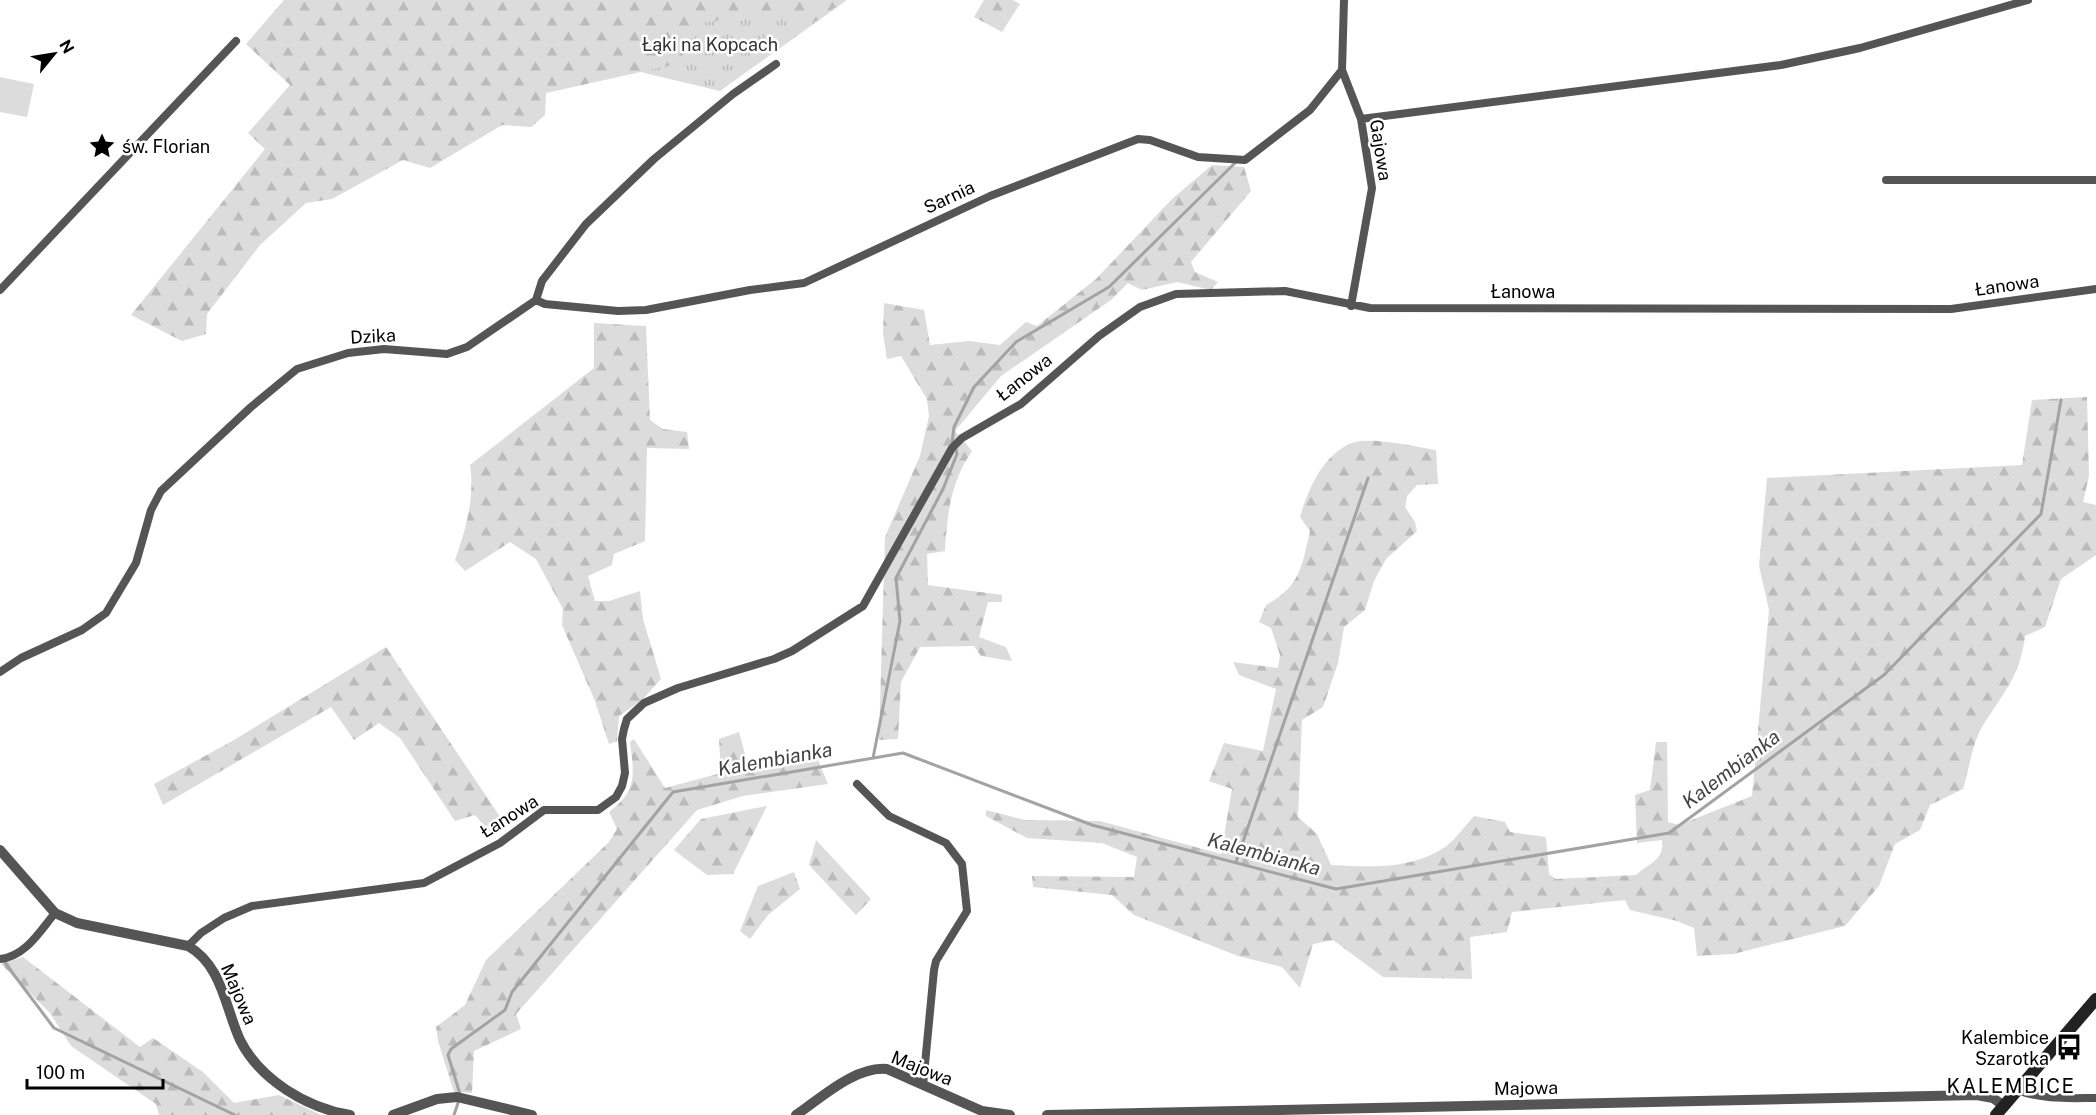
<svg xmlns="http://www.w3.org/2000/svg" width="2096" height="1115" font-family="'Public Sans',sans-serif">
	<defs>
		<pattern id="grass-tufts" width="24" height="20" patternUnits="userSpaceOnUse" patternTransform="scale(1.5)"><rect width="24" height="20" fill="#dcdcdc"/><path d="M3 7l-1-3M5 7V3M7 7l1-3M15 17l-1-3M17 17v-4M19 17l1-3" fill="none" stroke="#bbb"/></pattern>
		<pattern id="forest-firs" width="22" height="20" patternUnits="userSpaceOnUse" patternTransform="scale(1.5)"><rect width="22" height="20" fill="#dcdcdc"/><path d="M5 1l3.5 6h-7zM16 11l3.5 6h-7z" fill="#bbb"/></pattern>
	</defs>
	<rect width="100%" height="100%" fill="#fff"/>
	<path fill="url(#grass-tufts)" d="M412,0h435l-127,91 -109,-26z"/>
	<path fill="url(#forest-firs)" d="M284,0h560l-34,25 -9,2 -21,-11 -12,-2 -70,9 -11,28 -15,14 -126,28 -1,22 -14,12 -29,-2 -72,43 -27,-8 -71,39 -26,4 -46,42 -53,69 -1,20 -24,7 -51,-26 134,-166 -17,-16 42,-48 -44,-41z
		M984,0h29l7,4 -18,28 -28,-15z
		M1212,165l32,2 7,24 -60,71 4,10 23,10 -7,8 -34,-8 -35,8 -14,-7 -17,17 -110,76 -46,55 17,20c-21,31 -25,62 -27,100l-18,3 1,31 74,10v7h-14l-9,35 27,10 6,14 -31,-5 -7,-10 -54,1 -19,35 -3,57 -19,1 6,-203 35,-81 9,-40 -2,-17 -26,-43 -14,3 -4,-26 1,-30 40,7 6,35 39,-4 31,4 26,-23 11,4 59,-47 76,-80z
		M594,323l52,3 4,94 13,9 24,3 2,17 -42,-1 -2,93 -31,13 -2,11 -24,11 7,25h14l31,-10 3,28 18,60 -19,21 -23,16 -2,25 -8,3 -14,-43 -33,-76 1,-16 -27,-50 -26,-17 -45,29 -10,-11c11,-31 20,-62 15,-95l124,-97z
		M2087,397l2,79 -6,26 13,3v50l-35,24 -16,48 -20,9c-5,41 -22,57 -43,91 -10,17 -13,43 -19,62l-33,16 -10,25 -25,14 -16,42 -34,40 -112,28 -36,2 -3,-28 -17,-7 -47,-11 -5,-10 -113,12 -5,20 -37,5 2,42 -89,-2 -50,-37 -20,4 -13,44 -18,-21 -44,-11 -104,-41 -22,-20 -79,-8 -1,-11 102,1 3,-20 -35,-14 -75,-5 -41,-22v-6l39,10 75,1 121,33 11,-65 -23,-8 15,-38 39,8 13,-62 -37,-14 -6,-13 45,6 2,-13 -9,-27 -12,-6 7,-17c34,-18 36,-39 44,-74l-10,-14c8,-27 22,-62 52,-74 19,-7 64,4 84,7l2,34 -21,1 -10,11 -2,11 10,15 2,9 -31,28 -12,22 -9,29 -21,17 -6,36 -15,44 -21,13 -4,97 19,17 14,31c40,2 79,5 114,-18 11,-8 20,-21 29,-31l31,6 5,10 36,5 3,37 7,5 80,-4c12,-12 29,-14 26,-35l-25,3 -2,-48 15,-5 6,-48h11l1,80 11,3 73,-29 17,-186 -10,-44 8,-88 255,-13 10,-65z
		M386,647l121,180 -15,8 -17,-20 -20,6 -55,-83 -21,-15 -25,17 -23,-33 -168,98 -9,-21 80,-44z
		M739,732l11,41 68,-13 10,24 -85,12 -46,14 -181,204 5,15 -47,22 -2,42 -18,-1 -16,-51 -2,-14 29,-22 21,-45 123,-118 8,-13 -8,-17c29,-21 25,-39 21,-70l4,-3 31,49 56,-15 -2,-34z
		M767,806l-34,68 -26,1 -33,-25 27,-31z
		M816,840l55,59 -15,16 -47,-50z
		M794,872l6,17 -32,26 -18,24 -10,-8 18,-45z
		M23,957l117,90 13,-9 50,34 31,31 45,-8 42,20h-162l-3,-11 -85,-58 -21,-33 -49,-49z"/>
	<path fill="#dcdcdc" d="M0,77l34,7 -7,33 -27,-5z"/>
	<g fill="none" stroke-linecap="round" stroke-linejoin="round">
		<path stroke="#a3a3a3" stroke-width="3" d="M952,443l2,-16 20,-40 42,-45 93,-55 127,-125
			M873,758l27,-137 -4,-43 47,-89 14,-35 -1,-5
			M1236,862l132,-384
			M2,959l52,69 181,87
			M460,1094l-12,-39 3,-6 54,-39 7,-18 161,-200 230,-39 189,72 244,64 333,-56 215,-158 157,-161 20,-114
			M454,1115l5,-15"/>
		<path stroke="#555" stroke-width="8" d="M1344,0l-2,70 19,49 11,69 -21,118
			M1361,119l420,-54 79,-17 168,-48
			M1886,180h210
			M0,290l236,-249
			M536,300l9,4 73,7 28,-1 104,-20 54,-7 186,-87 148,-57 12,1 48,17 47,3 65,-50 32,-40
			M0,672l21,-14 61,-28 24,-17 30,-50 15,-53 10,-19 90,-84 46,-38 51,-16 36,-4 63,5 20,-7 69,-47 6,-19 44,-57 68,-65 79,-65 43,-30
			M857,784l32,32 57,27 16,21 5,47 -31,50 -2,9 -11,115
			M188,946l13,-13 23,-15 28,-12 172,-23 76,-40 44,-33h54l18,-13 6,-11 3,-13 -3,-34 2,-10 3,-10 17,-16 34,-15 96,-29 18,-8 71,-45 89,-158 10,-10 59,-34 78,-68 41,-29 36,-13 109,-3 85,17 581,1 145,-20
			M0,959c25,-2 40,-28 55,-46
			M2017,1090c26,10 52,8 79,8"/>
		<path stroke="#555" stroke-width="10" d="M0,850l55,63 22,10 111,23c34,19 37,61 52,94 20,40 67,68 110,75
			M393,1115l44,-16 20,-2 75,18
			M796,1115c25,-17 59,-49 91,-46l95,42 28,4
			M1047,1115l930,-20 16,3 11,8"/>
		<path stroke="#222" stroke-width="12" d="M1996,1115l100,-116"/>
	</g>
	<defs>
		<g id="sight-bare" transform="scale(2.07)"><path d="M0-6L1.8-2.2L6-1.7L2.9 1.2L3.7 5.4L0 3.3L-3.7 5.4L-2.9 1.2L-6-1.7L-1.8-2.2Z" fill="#000" stroke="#fff" stroke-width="2.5" paint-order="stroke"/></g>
		<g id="bus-bare" transform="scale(2.07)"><path d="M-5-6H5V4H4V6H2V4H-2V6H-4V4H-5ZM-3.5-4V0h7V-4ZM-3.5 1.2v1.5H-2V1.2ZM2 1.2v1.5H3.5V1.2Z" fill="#000" stroke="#fff" stroke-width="2.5" paint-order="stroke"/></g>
	</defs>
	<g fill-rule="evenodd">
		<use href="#sight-bare" x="102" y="146"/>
		<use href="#bus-bare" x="2069" y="1047"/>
	</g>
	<g text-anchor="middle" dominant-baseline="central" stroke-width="5" stroke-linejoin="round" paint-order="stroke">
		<g font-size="18" fill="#333" stroke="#fff">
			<text x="710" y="44">Łąki na Kopcach</text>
		</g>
		<g font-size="18" fill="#000" stroke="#fff" text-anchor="start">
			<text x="122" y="146">św. Florian</text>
			<text x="2049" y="1037" text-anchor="end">Kalembice<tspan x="2049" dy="21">Szarotka</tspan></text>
		</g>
		<g font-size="18" fill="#000" stroke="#fff">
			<text transform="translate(1381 150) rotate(81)">Gajowa</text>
			<text transform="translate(949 197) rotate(-25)">Sarnia</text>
			<text transform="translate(2007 285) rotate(-8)">Łanowa</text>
			<text x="1523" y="291">Łanowa</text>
			<text transform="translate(373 336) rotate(-3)">Dzika</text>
			<text transform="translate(1024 377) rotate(-38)">Łanowa</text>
			<text transform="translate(509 816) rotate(-32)">Łanowa</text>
			<text transform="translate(239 994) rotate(67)">Majowa</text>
			<text transform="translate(922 1068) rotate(22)">Majowa</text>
			<text transform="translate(1526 1088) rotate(-1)">Majowa</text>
		</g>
		<g font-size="20" font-style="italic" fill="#444" stroke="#fff">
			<text transform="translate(775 759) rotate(-10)">Kalembianka</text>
			<text transform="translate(1731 769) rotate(-37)">Kalembianka</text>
			<text transform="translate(1264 854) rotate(15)">Kalembianka</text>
		</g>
		<g font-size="20" letter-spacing="1.5" fill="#000" stroke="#fff">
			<text x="2011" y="1086">KALEMBICE</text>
		</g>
	</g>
	<g transform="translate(54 54) rotate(60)" stroke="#ffffff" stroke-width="4.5" paint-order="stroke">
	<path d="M0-4.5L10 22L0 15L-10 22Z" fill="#000000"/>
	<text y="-9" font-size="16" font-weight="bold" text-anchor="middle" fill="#000000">N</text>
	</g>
	<path d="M27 1079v9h136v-9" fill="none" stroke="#000000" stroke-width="3"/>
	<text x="36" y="1079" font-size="18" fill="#000000" stroke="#ffffff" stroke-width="4.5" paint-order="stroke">100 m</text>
</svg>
